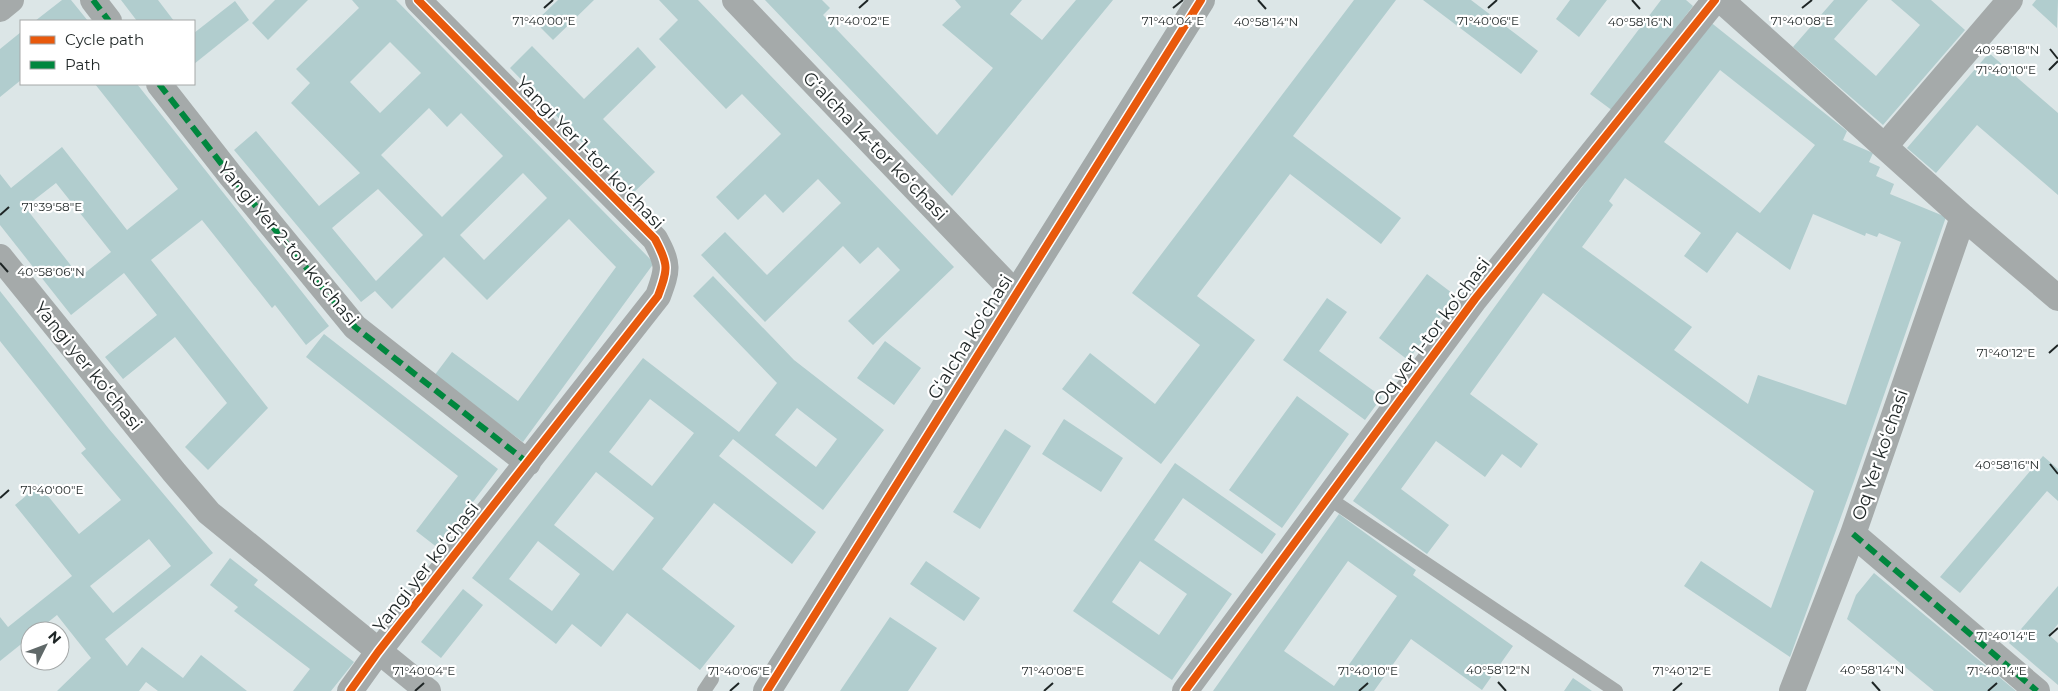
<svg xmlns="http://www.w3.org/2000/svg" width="2058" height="691" font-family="Montserrat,sans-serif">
	<rect width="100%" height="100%" fill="#dce6e7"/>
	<path fill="#b1cdce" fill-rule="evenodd" d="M62,0h9l17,21h-53z
		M121,0h37l16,21h-37z
		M275,0h33l-40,40 -16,-17z
		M352,0h44l258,263 -131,179 -89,-66 18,-24 66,49 98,-134 -47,-48 -82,81 -43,-43 -52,52 -17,-18 -14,11 -127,-152 22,-19 63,75 41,-33 -69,-70 19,-20 -14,-14 63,-61zM390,42l31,31 -41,40 -30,-31zM429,108l18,19 14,-14 42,43 -61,61 -61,-62zM523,173l24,25 -63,62 -24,-25zM378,189l45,46 -47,46 -44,-53z
		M558,0h36l-41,40 -18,-18z
		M659,0h39l256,267 -81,78 -25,-24 52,-51 -22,-23 -18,17 -17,-18 -78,76 -64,-67 24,-23 42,43 74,-72 -23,-24 -35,34 -18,-19 -27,26 -22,-23 65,-63 -39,-40 -16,15 -67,-70 19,-19z
		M765,0h57l8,8 -7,7 114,120 56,-67 -51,-43 19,-18 -6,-7h67l-12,14 32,26 34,-40h37l-161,196z
		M1354,0h42l-103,136 108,82 -20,26 -91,-70 -93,122 58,44 -94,124 -99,-75 28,-36 65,51 45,-59 -68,-52z
		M1423,0h48l67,51 -17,23z
		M1570,0h37l-28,37 -23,-18z
		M1661,0h25l7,6 -80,105 -23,-17z
		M1834,0h34l-34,39 42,37 44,-51 -29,-25h40l34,30 -82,95 -90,-78z
		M2036,0h22l-1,28 -25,-23z
		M235,1l14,19 -55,44v-31z
		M1709,21l138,110 -4,9 30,13 -4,9 11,5 -4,9 18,8 -4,10 56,23 -92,264 -64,176 -106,-71 17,-25 70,47 43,-117 -271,-198 -73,101 68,50 -17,24 -19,-14 -17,23 -49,-36 -35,48 48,36 -22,29 -74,-53 262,-359zM1720,70l95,75 -55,68 -96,-71zM1625,178l76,55 -17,23 23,17 30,-41 53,38 23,-56 52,22 1,-3 11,4 2,-4 22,9 -55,163 -88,-30 -10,29 -74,-54 18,-23 -110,-80 31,-42 -4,-4z
		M21,32v48l-21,17v-48z
		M532,46l52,53 54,-52 18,20 -53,52 52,53 -23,22 -122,-126z
		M1989,53l69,60v82l-81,-70 -41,48 -29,-25z
		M95,84h42l192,242 -23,19 -31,-40 -3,3 -70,-88 -51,40 117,148 -60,62 -23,-23 42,-44 -52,-66 -52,42 -18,-22 52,-42 -33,-42 -53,42 -71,-90v-51l11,14 51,-41 65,83 51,-41zM56,183l55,69 -31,25 -55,-70z
		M1427,274l29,22 -48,64 -29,-22z
		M713,276l81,84 90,70 -61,80 -90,-71 -14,17 97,76 -24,32 -78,-61 -52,66 73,57 -35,44 -73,-57 -26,34 -29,-23 -16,20 -84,-66 171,-220 96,74 38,-49 -84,-87zM650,399l44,34 -42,53 -43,-34zM797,408l40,31 -21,28 -41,-32zM596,472l58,46 -41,53 -59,-46zM538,541l42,33 -28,37 -43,-32z
		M0,291l109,138 104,124 -108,86 22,27 15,-19 41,31 18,-23 46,36h-89l-12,-9 -7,9h-82l34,-33 -34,-43 -20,16h-7v6l-30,24v-44l8,10 64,-51 -57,-71 24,-20 40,49 42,-34 -40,-47 5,-4 -86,-108zM149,539l22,27 -58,47 -23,-27z
		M1327,298l20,14 -28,39 63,46 -17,23 -82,-60z
		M324,334l174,135 -60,79 -22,-17 42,-55 -152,-119z
		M885,341l36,27 -27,37 -37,-27z
		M1297,396l52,38 -67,94 -53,-38z
		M1064,419l59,39 -22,34 -59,-38z
		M1005,429l26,17 -51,83 -27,-17z
		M2043,456l15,13v32l-11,-10 -87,102 -20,-16z
		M1175,463l101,71 -14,20 -79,-56 -29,42 78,54 -60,86 -99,-69zM1140,561l47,33 -28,41 -47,-33z
		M1339,514l77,56 -3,5 100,71 -31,44 -71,-51 -37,52h-161zM1348,561l49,35 -63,90 -50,-35z
		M230,558l28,22 -4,5 100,77 -23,29h-38l17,-22 -76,-58 4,-4 -28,-22z
		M926,561l54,37 -16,23 -54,-37z
		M1874,573l142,118h-82l-87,-72 9,-24z
		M2058,586v38l-9,11 9,8v42l-49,-42z
		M463,589l20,16 -42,53 -20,-16z
		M890,617l47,31 -29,43h-68z
		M1573,678l19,13h-28z"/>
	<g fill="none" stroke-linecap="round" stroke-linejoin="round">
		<path stroke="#a5aaaa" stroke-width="14" d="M1327,497l289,194
			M704,691l8,-12"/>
		<path stroke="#a5aaaa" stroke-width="26" d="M93,0l16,21
			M735,0l280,293
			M1721,0l242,217 95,81
			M0,9l11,-9
			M159,84l72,92 124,151 173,136
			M1885,146l125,-146
			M0,257l174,215 35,41 219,178
			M1853,534l184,157
			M350,691l28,-39 280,-356c10,-27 11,-31 -3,-57l-237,-239
			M1185,691l290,-392 240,-299
			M1792,691l61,-157 110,-317"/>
		<path stroke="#a3a9a9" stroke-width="28" d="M767,691l434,-691"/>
		<path stroke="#00873e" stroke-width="6" stroke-dasharray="12 6" stroke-linecap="butt" d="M93,0l16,21
			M159,84l72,92 124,151 173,136
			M1853,534l184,157"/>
		<g stroke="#fff" stroke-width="11">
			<path id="cycleway" d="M350,691l28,-39 280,-356c10,-27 11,-31 -3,-57l-237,-239
				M767,691l434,-691
				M1185,691l290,-392 240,-299"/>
		</g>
		<use href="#cycleway" stroke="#e8590c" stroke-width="8"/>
	</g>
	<path fill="none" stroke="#1e2525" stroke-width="2" d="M1258,0l8,9M1632,0l8,9M544,8l9,-8M859,8l9,-8M1173,8l10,-8M1488,8l9,-8M1802,8l10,-8M2050,49l8,10M2049,70l9,-9M0,215l9,-8M0,263l8,9M2049,353l9,-8M2050,464l8,10M0,498l9,-8M2049,636l9,-8M1498,682l8,9M1872,682l8,9M415,691l9,-8M730,691l9,-8M1044,691l9,-8M1359,691l9,-8M1673,691l9,-8M1988,691l9,-8"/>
	<g text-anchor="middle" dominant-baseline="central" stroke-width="4.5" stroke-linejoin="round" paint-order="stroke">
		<g font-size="18" fill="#1e2525" stroke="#fff">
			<text transform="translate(875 146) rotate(46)">Gʻalcha 14-tor koʻchasi</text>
			<text transform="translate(590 153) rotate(46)">Yangi Yer 1-tor koʻchasi</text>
			<text transform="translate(288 244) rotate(50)">Yangi Yer 2-tor koʻchasi</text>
			<text transform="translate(1432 332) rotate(-53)">Oq yer 1-tor koʻchasi</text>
			<text transform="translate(970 337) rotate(-58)">Gʻalcha koʻchasi</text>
			<text transform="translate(88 366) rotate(51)">Yangi yer koʻchasi</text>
			<text transform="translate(1880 455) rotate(-71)">Oq Yer koʻchasi</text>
			<text transform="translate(426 567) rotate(-52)">Yangi yer koʻchasi</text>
		</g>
	</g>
	<g font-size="12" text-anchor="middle" fill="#1e2525" stroke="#fff" stroke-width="4.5" stroke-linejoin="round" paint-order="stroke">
		<text x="1173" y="25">71°40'04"E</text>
		<text x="1802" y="25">71°40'08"E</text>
		<text x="544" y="25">71°40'00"E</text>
		<text x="859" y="25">71°40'02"E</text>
		<text x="1488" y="25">71°40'06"E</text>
		<text x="1266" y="26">40°58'14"N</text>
		<text x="1640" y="26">40°58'16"N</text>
		<text x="2007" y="54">40°58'18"N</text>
		<text x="2006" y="74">71°40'10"E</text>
		<text x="52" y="211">71°39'58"E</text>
		<text x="51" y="276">40°58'06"N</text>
		<text x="2006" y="357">71°40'12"E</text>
		<text x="2007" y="469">40°58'16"N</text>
		<text x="52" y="494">71°40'00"E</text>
		<text x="2006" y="640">71°40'14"E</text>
		<text x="1498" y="674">40°58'12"N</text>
		<text x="1872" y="674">40°58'14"N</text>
		<text x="424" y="675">71°40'04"E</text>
		<text x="739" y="675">71°40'06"E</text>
		<text x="1053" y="675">71°40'08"E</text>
		<text x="1368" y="675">71°40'10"E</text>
		<text x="1682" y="675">71°40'12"E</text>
		<text x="1997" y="675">71°40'14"E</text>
	</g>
	<rect x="20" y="20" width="175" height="65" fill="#ffffff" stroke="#a5a8a8"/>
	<rect x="30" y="36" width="25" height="8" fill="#e8590c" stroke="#a5a8a8"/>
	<text x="65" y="45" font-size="15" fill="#1e2525">Cycle path</text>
	<rect x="30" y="61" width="25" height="8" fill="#00873e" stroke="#a5a8a8"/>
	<text x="65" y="70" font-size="15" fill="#1e2525">Path</text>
	<g transform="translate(45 646) rotate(48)"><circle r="24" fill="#ffffff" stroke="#a5a8a8"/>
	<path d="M0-4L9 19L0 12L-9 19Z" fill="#606969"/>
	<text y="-8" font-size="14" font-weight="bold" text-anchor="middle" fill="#1e2525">N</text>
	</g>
</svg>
